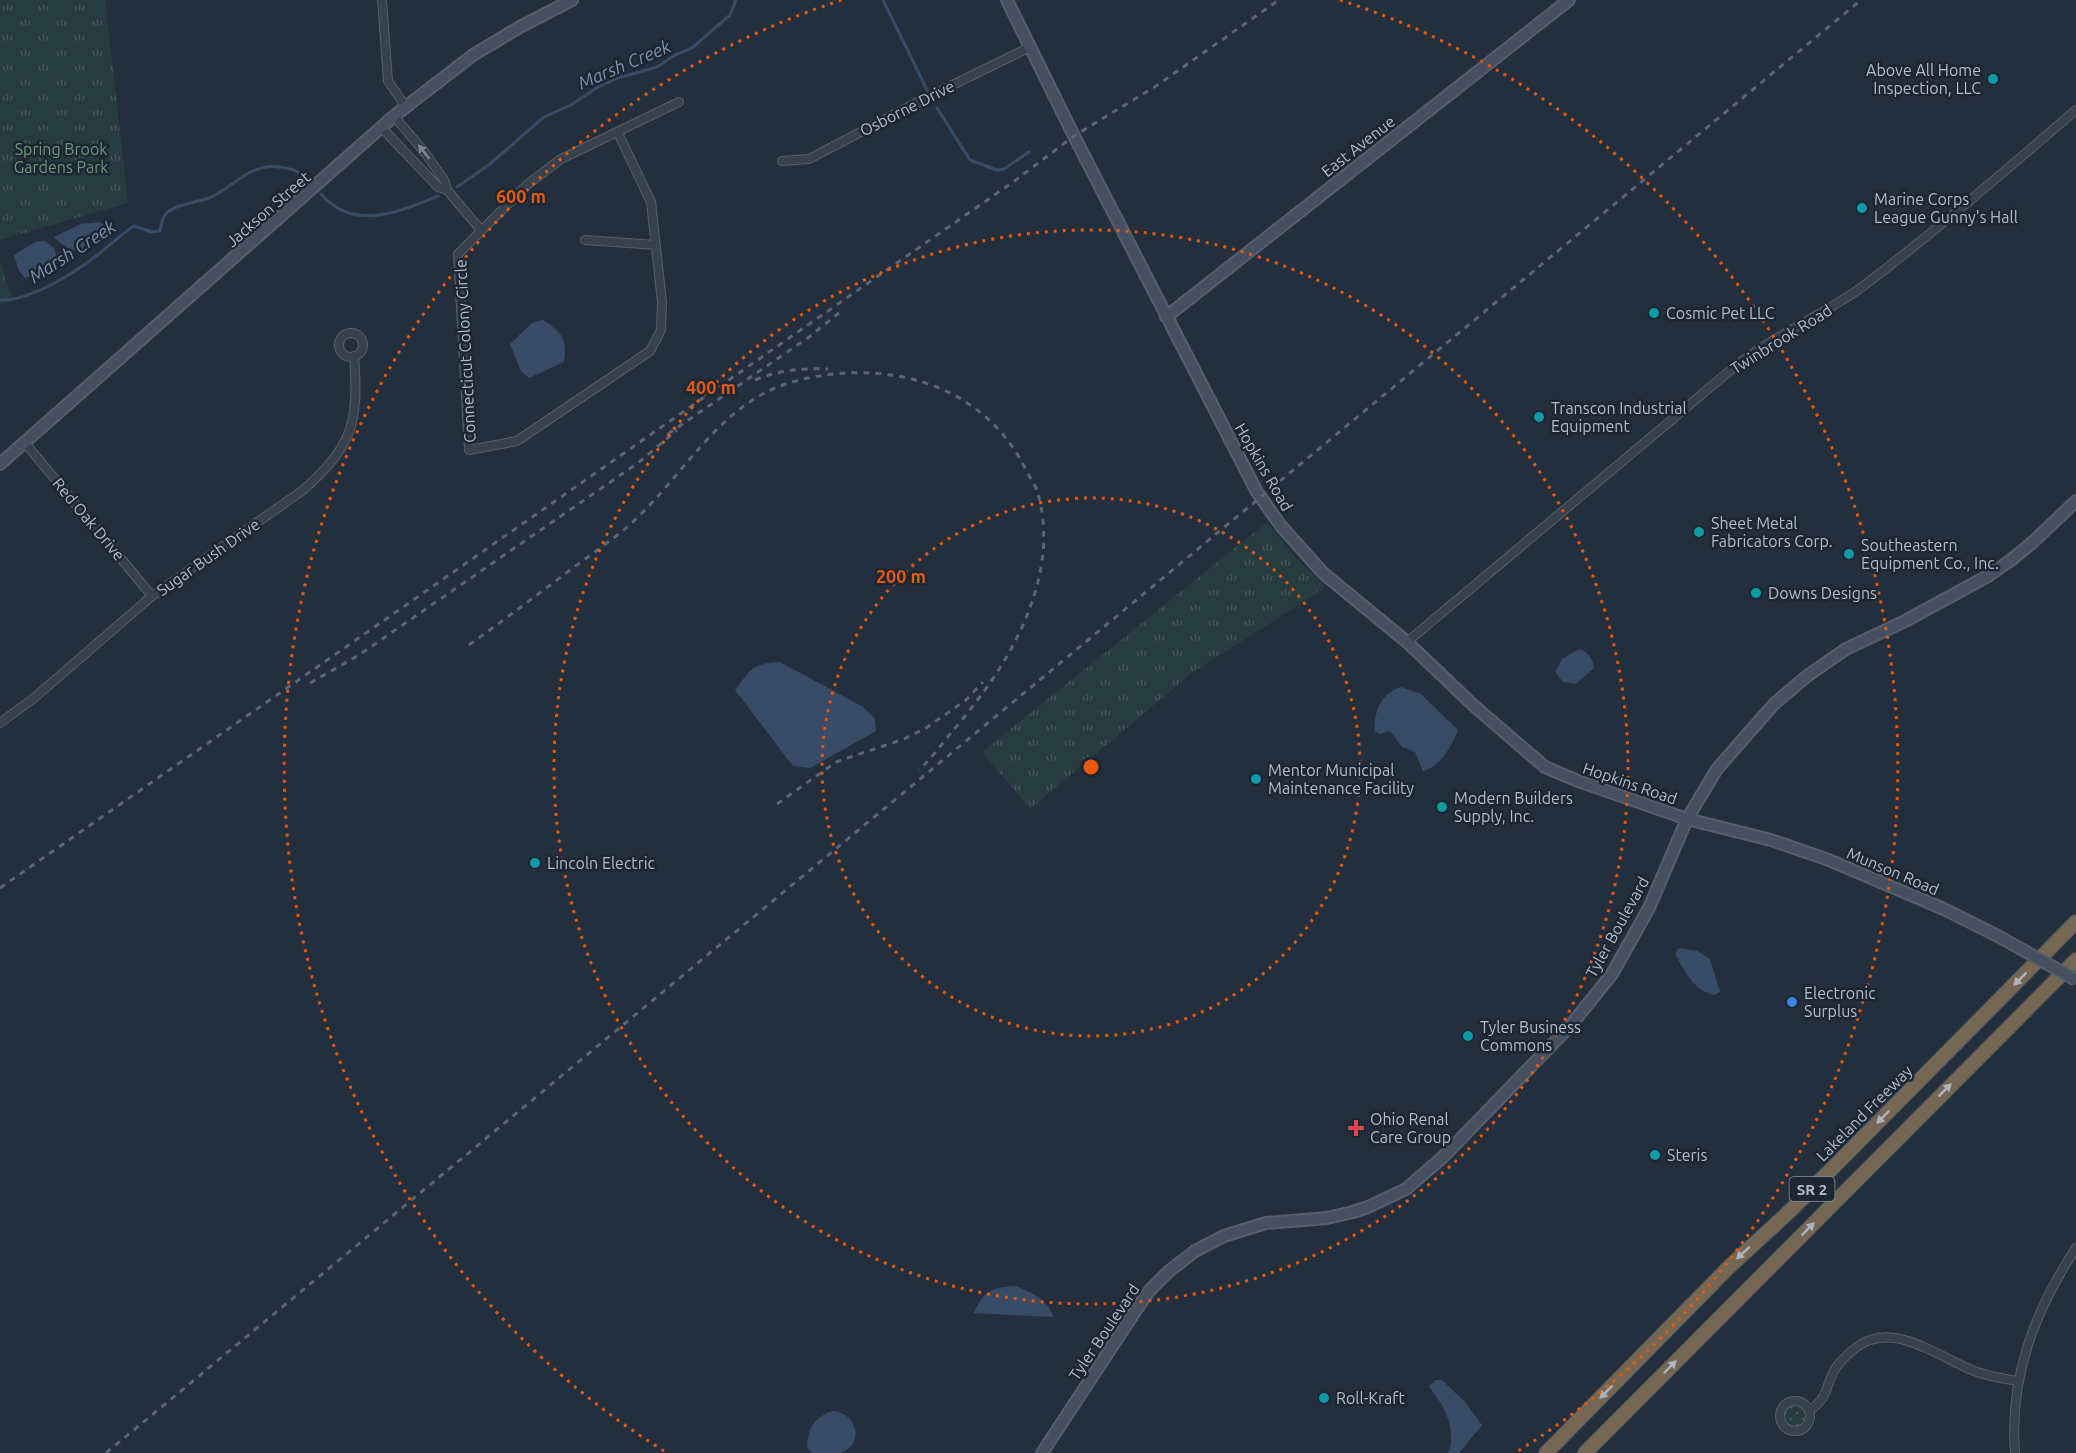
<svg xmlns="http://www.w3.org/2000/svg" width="2076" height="1453" font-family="Ubuntu,sans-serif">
	<defs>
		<pattern id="grass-dots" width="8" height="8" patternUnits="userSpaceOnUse" patternTransform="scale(1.5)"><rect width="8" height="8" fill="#263c3f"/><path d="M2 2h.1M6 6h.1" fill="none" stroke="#435659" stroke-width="1.8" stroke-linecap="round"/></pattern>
		<pattern id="park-tufts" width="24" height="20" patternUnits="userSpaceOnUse" patternTransform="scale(1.5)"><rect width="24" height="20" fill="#263c3f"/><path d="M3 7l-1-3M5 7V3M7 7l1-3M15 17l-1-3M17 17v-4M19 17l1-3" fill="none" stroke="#435659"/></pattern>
	</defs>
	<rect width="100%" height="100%" fill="#242f3e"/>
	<path fill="url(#grass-dots)" d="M1783 1416a11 11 0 1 1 22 0a11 11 0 1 1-22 0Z"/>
	<path fill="url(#park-tufts)" d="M0,0h105l23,203 -128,37z
		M0,261l13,40 -13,3z
		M1267,522l31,38 28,27 -134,86 -162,136 -48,-57z"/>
	<path fill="#394c67" d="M99,222l11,5 2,9 -36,15 -11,-4 -11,-10 27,-13z
		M45,241l9,7 3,11 -13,11 -19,8 -6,-7 -5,-16 21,-13z
		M543,320c19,13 24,17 21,42l-35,16 -8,-7 -11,-27 22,-21z
		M1579,649c9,2 14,10 15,19l-18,16 -13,-2 -8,-10 7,-13z
		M780,662l83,45 12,11 1,13 -66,37 -17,-2 -58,-76c16,-20 17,-27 45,-28z
		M1401,687l20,7 37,36c-5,15 -19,38 -35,41l-8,-19 -13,-5 -12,-16 -10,3 -5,-3c-1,-19 5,-37 26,-44z
		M1678,948l19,3 13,8 10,33 -6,3c-20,-4 -29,-24 -39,-41z
		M1015,1286c14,5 35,15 38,31l-79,-4c8,-21 18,-26 41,-27z
		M1436,1380h6l23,22 17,23 -23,28h-11c7,-13 1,-39 -8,-51 -4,-6 -8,-10 -11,-16z
		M832,1411c24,1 34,32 9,42 -7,0 -21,0 -29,0l-5,-6c1,-19 7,-29 25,-36z"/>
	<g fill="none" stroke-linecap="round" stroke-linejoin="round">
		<path stroke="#394c67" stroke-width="3" d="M883,0l44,90
			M937,108l33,52 27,10 7,-1 25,-17
			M457,187l33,-23 54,-47 27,-12 27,-18 20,-9 39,-11 18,-12 17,-7 38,-33 6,-15
			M321,194c33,38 77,18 117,2
			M0,300c31,1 76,-28 100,-47 12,-9 21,-19 34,-27l18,6 8,-1c1,-6 2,-13 6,-17 7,-9 32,-12 43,-16 24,-10 40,-35 70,-31 18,3 18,3 32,15"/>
		<g stroke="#565f6c" stroke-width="10">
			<path id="street" d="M382,0l6,81 18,26
				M394,116l32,38 18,26 3,10 33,39
				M382,128l56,59 9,3
				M618,133l33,69 11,100 -1,28 -11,21 -133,90 -48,9 -11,-196 70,-70 33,-25 118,-57
				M782,161l27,-2 113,-59 108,-53
				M585,240l71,5
				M339 345a12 12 0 1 1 24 0a12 12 0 1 1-24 0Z
				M25,443l127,153
				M1407,642l280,-235c25,-21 47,-42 74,-59 35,-23 72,-39 105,-64 72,-55 141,-115 210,-174
				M0,723l34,-25 118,-102 150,-105c51,-45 57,-68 52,-135
				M1780 1416a15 15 0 1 1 30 0a15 15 0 1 1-30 0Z
				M1809,1411c21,-15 15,-23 26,-42 5,-8 12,-14 19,-20 37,-31 84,8 120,22 14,5 29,8 45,10
				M2015,1453c-6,-76 20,-143 61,-205"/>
		</g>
		<g stroke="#565f6c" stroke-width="14">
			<path id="secondary" d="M1007,0l67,136 183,356 24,34 42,47 84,69 66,63 72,62 33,14 109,38 84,21 58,20 115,49 54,27
				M1166,317l403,-317
				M0,464l394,-348 79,-61 47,-28 52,-27
				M1042,1453l96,-146 12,-17 18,-18 27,-21 29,-15 42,-13 61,-5 26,-6 15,-5 38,-18 37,-32 128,-132 41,-51 37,-66 38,-89 30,-50 57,-65 33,-28 39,-27 59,-28 83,-45 23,-16 22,-18 43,-41"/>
		</g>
		<g stroke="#434c59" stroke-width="16">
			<path id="highway" d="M1546,1453l182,-185 64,-59 284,-287
				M1585,1453l491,-493"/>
		</g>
		<use href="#street" stroke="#38414e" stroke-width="8"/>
		<use href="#secondary" stroke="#465061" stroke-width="10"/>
		<use href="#highway" stroke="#746855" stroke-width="14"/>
		<path stroke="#5a6575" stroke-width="3" stroke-dasharray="6 6" stroke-linecap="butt" d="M755,380c24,-10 47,-12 73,-11
			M668,434l141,-97 30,-24
			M469,645c35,-25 69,-51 104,-77 18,-14 37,-26 54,-41 55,-47 91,-124 165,-145 90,-25 189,-1 233,86 4,8 9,15 12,23 6,18 8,43 6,62 -7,66 -45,124 -87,174 -12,14 -23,30 -37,43
			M310,683l49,-28 279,-192 39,-33
			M777,804l59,-42 68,-23 22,-11 40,-28 17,-18
			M0,888l1013,-706 61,-46 82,-50 123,-86
			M106,1453l1755,-1453"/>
		<g stroke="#565f6c" stroke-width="14" stroke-linecap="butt">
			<path id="secondary-bridge" d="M1998,936l78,44"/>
		</g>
		<use href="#secondary-bridge" stroke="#465061" stroke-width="10"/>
	</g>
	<defs><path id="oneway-solid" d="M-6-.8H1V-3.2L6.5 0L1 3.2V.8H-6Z" transform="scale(1.5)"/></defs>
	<use fill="#7c8592" href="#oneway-solid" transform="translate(424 152) rotate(-128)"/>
	<g fill="#aeb4bd">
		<use href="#oneway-solid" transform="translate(2020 979) rotate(135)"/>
		<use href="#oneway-solid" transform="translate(1945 1090) rotate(-45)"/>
		<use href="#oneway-solid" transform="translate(1883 1117) rotate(135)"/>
		<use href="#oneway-solid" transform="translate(1808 1229) rotate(-45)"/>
		<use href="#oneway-solid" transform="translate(1743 1253) rotate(138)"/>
		<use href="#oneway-solid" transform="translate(1670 1367) rotate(-45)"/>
		<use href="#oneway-solid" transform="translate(1606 1392) rotate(135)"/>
	</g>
	<g fill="none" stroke="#e8590c" stroke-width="3" stroke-dasharray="3 6">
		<circle cx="1091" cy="767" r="269"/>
		<circle cx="1091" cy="767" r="537"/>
		<path d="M664 1451A806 806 0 0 1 842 0M1340 0A806 806 0 0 1 1518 1451"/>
	</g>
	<g fill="#0f9aa8" stroke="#1d2633" stroke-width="2">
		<circle cx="1993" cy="79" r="6"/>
		<circle cx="1862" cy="208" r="6"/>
		<circle cx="1654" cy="313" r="6"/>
		<circle cx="1539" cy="417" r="6"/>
		<circle cx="1699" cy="532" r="6"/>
		<circle cx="1849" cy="554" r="6"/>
		<circle cx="1756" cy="593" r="6"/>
		<circle cx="1256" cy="779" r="6"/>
		<circle cx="1442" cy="807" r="6"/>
		<circle cx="535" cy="863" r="6"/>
		<circle cx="1468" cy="1036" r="6"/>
		<circle cx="1655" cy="1155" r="6"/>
		<circle cx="1324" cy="1398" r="6"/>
	</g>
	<circle fill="#3f7fe0" stroke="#1d2633" stroke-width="2" cx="1792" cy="1002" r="6"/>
	<path fill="#e0444e" stroke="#1d2633" stroke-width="2" d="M1353 1119h6v6h6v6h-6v6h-6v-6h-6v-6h6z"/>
	<g text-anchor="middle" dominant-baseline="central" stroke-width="5" stroke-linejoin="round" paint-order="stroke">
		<rect fill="#1d2633" stroke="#878f9c" stroke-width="1.5" x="1789.5" y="1177" width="45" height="24" rx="4.5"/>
		<g font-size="15" font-weight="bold" fill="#b4bcc9">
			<text x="1812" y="1189">SR 2</text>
		</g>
		<g font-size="16" fill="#b4bcc9" stroke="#1d2633" text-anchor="start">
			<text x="1981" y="70" text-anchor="end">Above All Home<tspan x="1981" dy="18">Inspection, LLC</tspan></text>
			<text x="1874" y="199">Marine Corps<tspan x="1874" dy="18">League Gunny's Hall</tspan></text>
			<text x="1666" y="313">Cosmic Pet LLC</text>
			<text x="1551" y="408">Transcon Industrial<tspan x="1551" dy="18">Equipment</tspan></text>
			<text x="1711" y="523">Sheet Metal<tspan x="1711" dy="18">Fabricators Corp.</tspan></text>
			<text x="1861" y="545">Southeastern<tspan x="1861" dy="18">Equipment Co., Inc.</tspan></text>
			<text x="1768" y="593">Downs Designs</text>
			<text x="1268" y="770">Mentor Municipal<tspan x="1268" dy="18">Maintenance Facility</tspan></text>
			<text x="1454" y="798">Modern Builders<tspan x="1454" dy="18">Supply, Inc.</tspan></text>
			<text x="547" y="863">Lincoln Electric</text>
			<text x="1804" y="993">Electronic<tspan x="1804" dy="18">Surplus</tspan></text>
			<text x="1480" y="1027">Tyler Business<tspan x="1480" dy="18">Commons</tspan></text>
			<text x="1370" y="1119">Ohio Renal<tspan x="1370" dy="18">Care Group</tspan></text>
			<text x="1667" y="1155">Steris</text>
			<text x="1336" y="1398">Roll-Kraft</text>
		</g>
		<g font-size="16" fill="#b4bcc9" stroke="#1d2633">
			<text transform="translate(907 108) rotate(-27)">Osborne Drive</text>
			<text transform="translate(1358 146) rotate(-38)">East Avenue</text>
			<text transform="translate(268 209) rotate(-41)">Jackson Street</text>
			<text transform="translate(1781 339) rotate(-32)">Twinbrook Road</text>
			<text transform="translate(465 351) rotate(-93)">Connecticut Colony Circle</text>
			<text transform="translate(1264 467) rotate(60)">Hopkins Road</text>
			<text transform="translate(89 519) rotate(50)">Red Oak Drive</text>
			<text transform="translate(208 557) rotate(-35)">Sugar Bush Drive</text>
			<text transform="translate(1630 783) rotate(19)">Hopkins Road</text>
			<text transform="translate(1893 871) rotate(23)">Munson Road</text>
			<text transform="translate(1617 927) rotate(-61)">Tyler Boulevard</text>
			<text transform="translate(1864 1113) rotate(-45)">Lakeland Freeway</text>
			<text transform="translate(1104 1332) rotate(-56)">Tyler Boulevard</text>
		</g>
		<g font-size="16" fill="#6b9a76" stroke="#1d2633">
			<text x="61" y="149">Spring Brook<tspan x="61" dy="18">Gardens Park</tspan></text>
		</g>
		<g font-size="18" font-style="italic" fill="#7c92b1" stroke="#1d2633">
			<text transform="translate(624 64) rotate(-23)">Marsh Creek</text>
			<text transform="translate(72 251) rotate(-33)">Marsh Creek</text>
		</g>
	</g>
	<circle cx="1091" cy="767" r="9" fill="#e8590c" stroke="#1d2633" stroke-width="3"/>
	<g font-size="18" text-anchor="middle" font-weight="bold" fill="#e8590c" stroke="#1d2633" stroke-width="5" stroke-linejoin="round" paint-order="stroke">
		<text x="521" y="203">600 m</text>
		<text x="711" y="394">400 m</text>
		<text x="901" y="583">200 m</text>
	</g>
</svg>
